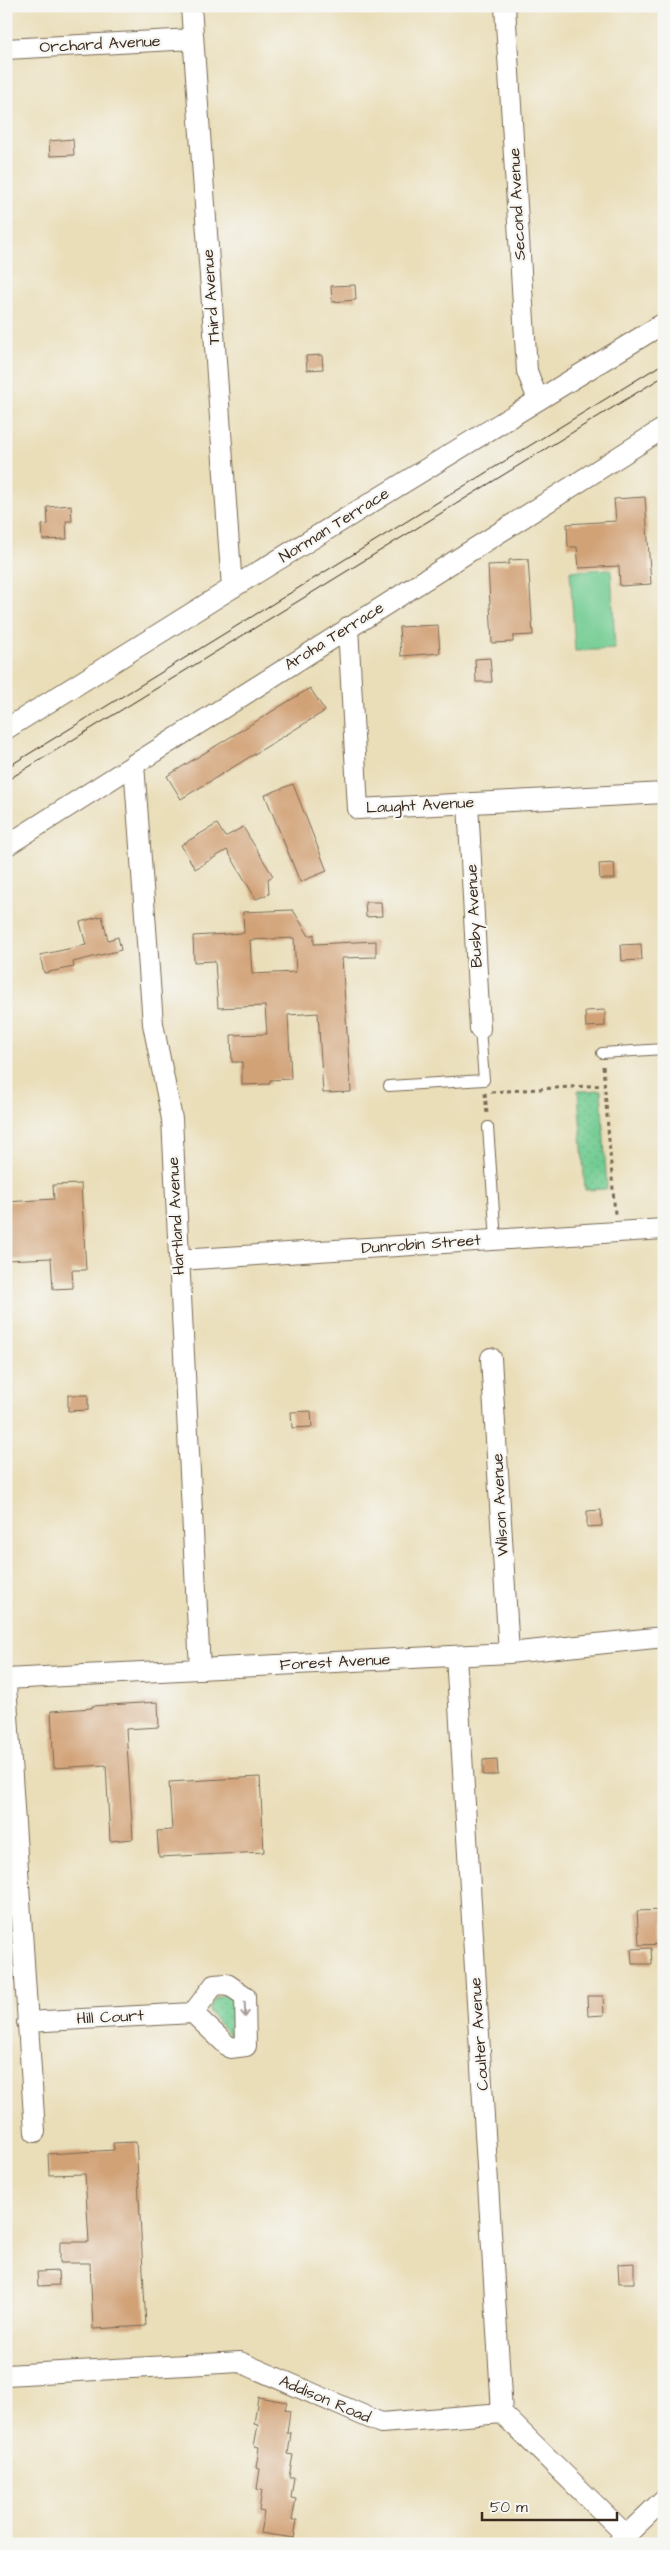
<svg xmlns="http://www.w3.org/2000/svg" width="670" height="2550" font-family="'Architects Daughter',sans-serif">
	<defs>
		<pattern id="grass-dots" width="8" height="8" patternUnits="userSpaceOnUse" patternTransform="scale(1.25)"><rect width="8" height="8" fill="#72cc92"/><path d="M2 2h.1M6 6h.1" fill="none" stroke="#64af7d" stroke-width="1.8" stroke-linecap="round"/></pattern>
	</defs>
	<rect width="100%" height="100%" fill="#f6f6f2"/>
	<filter id="ink" filterUnits="userSpaceOnUse"><feTurbulence type="fractalNoise" baseFrequency=".02" numOctaves="2"/><feDisplacementMap in="SourceGraphic" scale="10" xChannelSelector="R" yChannelSelector="G"/><feConvolveMatrix kernelMatrix="1 2 1 2 8 2 1 2 1" color-interpolation-filters="sRGB"/></filter>
	<filter id="wash" filterUnits="userSpaceOnUse"><feTurbulence type="fractalNoise" baseFrequency=".0096" numOctaves="4" result="noise"/><feDisplacementMap in="SourceGraphic" scale="20" xChannelSelector="R" yChannelSelector="G"/><feGaussianBlur stdDeviation="1.12" result="paint"/><feColorMatrix in="noise" values="0 0 0 0 0 0 0 0 0 0 0 0 0 0 0 0 0 1.4 0 .05"/><feComposite in="paint" operator="in"/></filter>
	<g filter="url(#wash)">
		<rect width="100%" height="100%" fill="#eadeb9"/>
		<path fill="url(#grass-dots)" stroke="#567b58" d="M601,1090l6,99 -22,1 -7,-99z
			M227,1994l10,8v35l-5,1 -22,-24 -1,-5 7,-12z"/>
		<path fill="#72cc92" stroke="#567b58" d="M611,569l4,80 -40,2 -5,-80z"/>
		<g id="blocks">
			<path fill="#d2a277" fill-rule="evenodd" d="M73,139l1,16 -24,1 -1,-15z
				M355,285l1,15 -24,2 -1,-16z
				M322,355l1,14 -16,1 -1,-14z
				M645,497l6,87 -31,2 -1,-20 -40,2 -2,-21h-9l-1,-23 49,-3 -2,-22z
				M71,505l1,16h-6l1,18 -24,1 -1,-15 6,-1 -1,-17z
				M528,559l5,76 -20,1v6l-21,1 -4,-78 21,-1v-4z
				M438,625l2,28 -39,3 -2,-29z
				M490,658l2,24h-16l-1,-23z
				M310,688l15,23 -144,88 -14,-23z
				M293,784l34,87 -27,11 -35,-87z
				M217,824l8,13 18,-10 30,49 -5,3 1,15 -13,5 -29,-49 -32,19 -14,-24z
				M614,863l1,16h-15l-1,-15z
				M365,902h16l1,14 -16,1z
				M293,910l16,26 5,-2v10l62,-3v16l-34,1 9,134 -28,1 -5,-80 -30,2 3,64 -21,1v4l-28,1v-23h-10l-1,-27 36,-1 -2,-28 -47,2 -3,-47 -21,1 -1,-26 51,-3 -1,-21zM294,938l2,34 -44,2 -2,-34z
				M102,916l6,24 10,-3 3,13 -48,12 1,5 -30,6 -4,-18 46,-10 -6,-23z
				M641,944l1,16 -20,1 -1,-16z
				M605,1010v16l-19,1 -1,-16z
				M81,1184l5,86h-14l1,18 -20,1 -2,-31 -45,2v-58l48,-3 -1,-14z
				M68,1395h20v15l-20,1z
				M311,1411l1,16 -20,1 -1,-16z
				M601,1510l1,16 -15,1v-16z
				M158,1702l1,25 -33,2 7,110 -23,2 -4,-76 -52,3 -3,-57 41,-3v-2z
				M497,1759l1,16h-15v-15z
				M260,1777l4,75 -105,5 -2,-26 15,-1 -3,-48z
				M664,1910v34l-25,1 -2,-34z
				M651,1948l1,16h-20l-1,-15z
				M587,1996h16l1,19 -16,1z
				M136,2142l10,184 -53,3 -3,-66h-30v-21h29l-4,-68 -36,1 -1,-21 66,-4 -1,-7z
				M634,2263v20h-15l-1,-19z
				M58,2271l1,14 -21,1 -1,-14z
				M258,2397l29,5 -2,8 5,1 -3,22h4l-3,21 5,1 -4,22h5l-3,21 5,1 -4,21h5l-3,18 -34,-5 4,-21 -5,-1 3,-21 -5,-1 3,-20 -4,-1 3,-21 -5,-1 4,-21 -4,-1z"/>
		</g>
	</g>
	<g filter="url(#ink)">
		<use href="#blocks" fill-opacity="0" stroke="#786954" stroke-width="1"/>
		<g fill="none" stroke-linecap="round" stroke-linejoin="round">
			<g stroke="#786954" stroke-width="12">
				<path id="lane" d="M602,1053l62,-4
					M389,1086l95,-6 -4,-51
					M488,1127l8,113"/>
			</g>
			<g stroke="#786954" stroke-width="22">
				<path id="street" d="M191,6l41,582
					M505,6l22,365 11,29
					M6,49l187,-10
					M348,627l10,182 306,-16
					M6,729l226,-141 432,-265
					M134,764l19,260 19,95 28,550
					M468,803l12,226
					M6,846l658,-418
					M179,1260l485,-31
					M491,1358l18,295
					M456,1656l46,757
					M6,1679l503,-26 155,-16
					M6,1684l29,448
					M27,2022l166,-9 37,35 16,-2 -1,-50 -18,-12 -13,1 -21,28
					M6,2375l234,-13 141,61 121,-10 124,122
					M617,2544l47,-45"/>
			</g>
			<path stroke="#786954" stroke-width="3" stroke-dasharray="4 4" stroke-linecap="butt" d="M603,1066l12,148
				M491,1092l114,-7
				M485,1093l2,21"/>
			<use href="#lane" stroke="#fff" stroke-width="10"/>
			<use href="#street" stroke="#fff" stroke-width="20"/>
			<path stroke="#3b2a1e" stroke-width="1" d="M6,768l658,-405
				M6,781l658,-405"/>
			<g stroke="#3b2a1e" stroke-width="5.5">
				<path id="rail" d="M659,2544l5,-5"/>
			</g>
			<use href="#rail" stroke="#f6f6f2" stroke-width="4" stroke-dasharray="11" stroke-linecap="butt"/>
		</g>
		<defs><path id="oneway-shaft" d="M-6 0H5M1.5-3L5.5 0L1.5 3" fill="none" stroke-width="1.6" stroke-linecap="round" stroke-linejoin="round" transform="scale(1.25)"/></defs>
		<use stroke="#a79f9a" href="#oneway-shaft" transform="translate(245 2010) rotate(88)"/>
	</g>
	<g text-anchor="middle" dominant-baseline="central" stroke-width="4.5" stroke-linejoin="round" paint-order="stroke">
		<g font-size="16" fill="#3b2a1e" stroke="#f6f6f2">
			<text transform="translate(100 44) rotate(-3)">Orchard Avenue</text>
			<text transform="translate(517 204) rotate(-93)">Second Avenue</text>
			<text transform="translate(211 297) rotate(-94)">Third Avenue</text>
			<text transform="translate(334 525) rotate(-32)">Norman Terrace</text>
			<text transform="translate(334 636) rotate(-32)">Aroha Terrace</text>
			<text transform="translate(420 805) rotate(-3)">Laught Avenue</text>
			<text transform="translate(474 916) rotate(-93)">Busby Avenue</text>
			<text transform="translate(176 1216) rotate(-93)">Hartland Avenue</text>
			<text transform="translate(421 1244) rotate(-4)">Dunrobin Street</text>
			<text transform="translate(500 1505) rotate(-93)">Wilson Avenue</text>
			<text transform="translate(335 1662) rotate(-3)">Forest Avenue</text>
			<text transform="translate(110 2017) rotate(-3)">Hill Court</text>
			<text transform="translate(479 2034) rotate(-94)">Coulter Avenue</text>
			<text transform="translate(325 2399) rotate(23)">Addison Road</text>
		</g>
	</g>
	<rect width="670" height="2550" fill="none" stroke="#f6f6f2" stroke-width="25"/>
	<path d="M482 2512v8h135v-8" fill="none" stroke="#3b2a1e" stroke-width="2.5"/>
	<text x="490" y="2512" font-size="15" fill="#3b2a1e" stroke="#f6f6f2" stroke-width="4" paint-order="stroke">50 m</text>
</svg>
